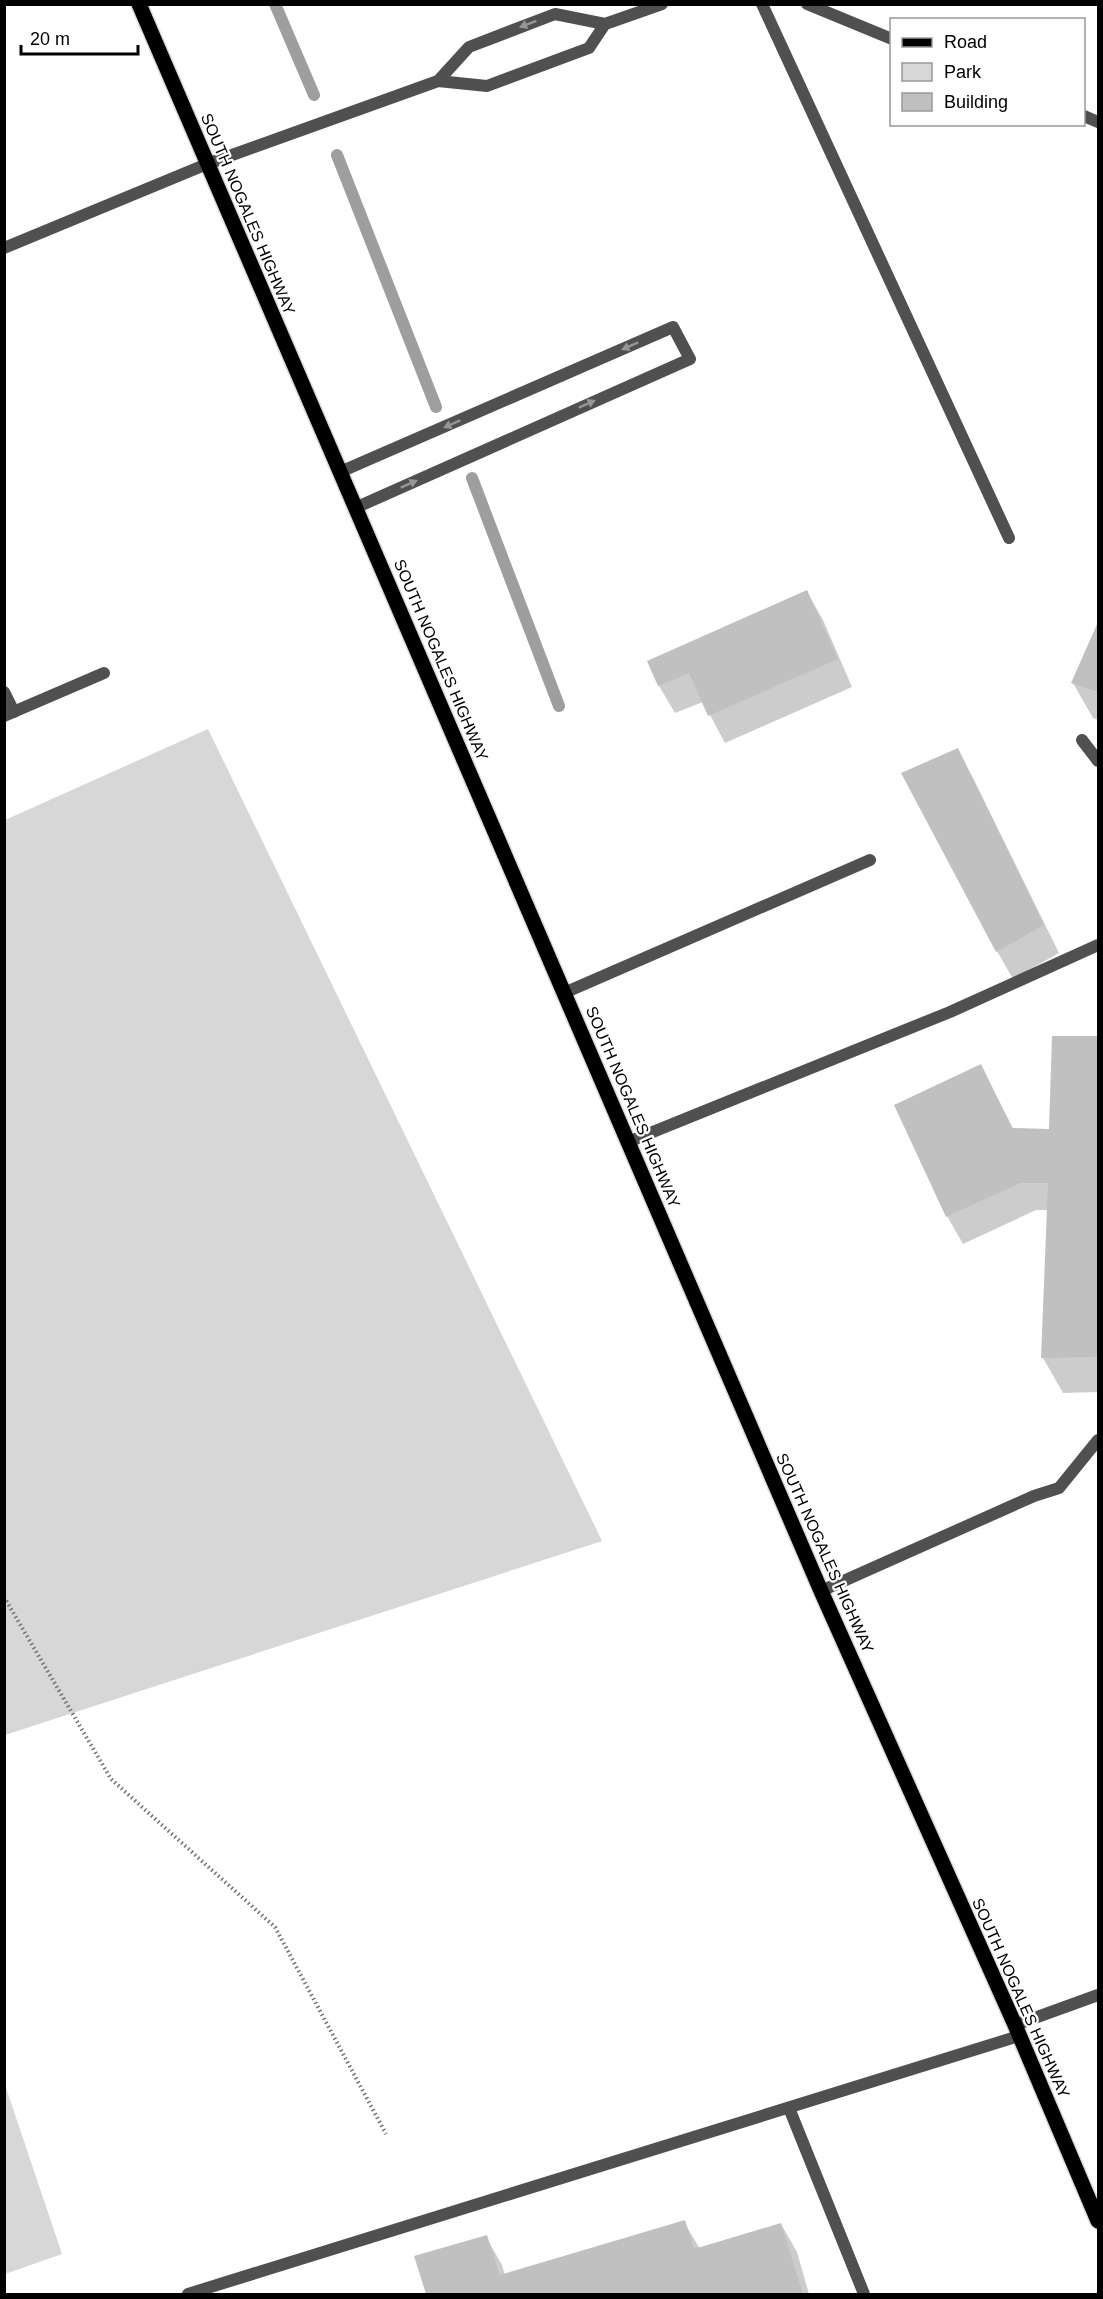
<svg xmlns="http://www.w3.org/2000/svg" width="1103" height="2299" font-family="Arial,sans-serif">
	<rect width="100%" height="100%" fill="#fff"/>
	<path fill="#d7d7d7" d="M208,729l394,812 -597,194v-915z
		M4,2082l58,172 -57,20h-1z"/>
	<path fill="#0003" d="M807,592l16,28 29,67 -127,56 -22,-41 -28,11 -16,-27 -10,-24z
		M1098,626v94l-5,-2 -20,-35z
		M957,750l16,28 86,175 -46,26 -16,-28z
		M1054,1038h44v354l-35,1 -20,-35 5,-148h-12l-73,34 -16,-28 -51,-111 85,-39 33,64 36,1z
		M684,2222l16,27 81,-25 16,28 12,42h-382l-11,-36 70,-21 16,28 3,10z"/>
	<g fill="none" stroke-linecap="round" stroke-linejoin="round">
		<path stroke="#9e9e9e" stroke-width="12" d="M275,4l39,91
			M337,155l99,252
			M472,478l87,228"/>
	</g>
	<path fill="#c0c0c0" d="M807,590l31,69 -130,57 -19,-43 -31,13 -11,-25z
		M1098,622v70l-27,-9z
		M958,748l86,177 -48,27 -95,-179z
		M1052,1036h46v321l-57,1 7,-175h-28l-74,34 -52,-112 87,-41 31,64 37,1z
		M685,2220l9,29 87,-26 22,71h-377l-12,-38 73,-21 13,40z"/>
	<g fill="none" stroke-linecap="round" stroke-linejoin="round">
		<g stroke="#dbdbdb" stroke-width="18">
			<path id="primary" d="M139,4l682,1587 194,434 83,196"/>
		</g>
		<path stroke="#727272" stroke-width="4" stroke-dasharray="1.5 3" stroke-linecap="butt" d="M4,1597l107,182 164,148 111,207"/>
		<path stroke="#505050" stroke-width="12" d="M762,4l247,534
			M807,4l85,35
			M605,24l-16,24 -102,38 -49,-5 31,-34 86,-33 50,10 57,-20
			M1084,116l14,6
			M207,164l231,-83
			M340,472l333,-145 17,32 -335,149
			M4,716l100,-43
			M1082,740l16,21
			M564,993l306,-133
			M628,1142l322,-130 148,-67
			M821,1591l213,-95 25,-8 39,-48
			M1015,2025l83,-30
			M789,2108l75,186
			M188,2294l831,-258"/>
		<path stroke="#505050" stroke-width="12" d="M4,248l203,-84
			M4,692l10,20"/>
		<use href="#primary" stroke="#000" stroke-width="15"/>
	</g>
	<defs><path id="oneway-solid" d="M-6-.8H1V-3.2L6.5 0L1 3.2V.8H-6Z" transform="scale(1.5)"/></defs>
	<g fill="#969696">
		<use href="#oneway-solid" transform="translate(528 24) rotate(159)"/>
		<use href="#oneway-solid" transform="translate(630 346) rotate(156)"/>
		<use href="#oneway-solid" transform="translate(587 404) rotate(-24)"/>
		<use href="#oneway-solid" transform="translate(452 424) rotate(156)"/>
		<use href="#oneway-solid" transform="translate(409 484) rotate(-24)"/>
	</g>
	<g text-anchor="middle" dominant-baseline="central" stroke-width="4.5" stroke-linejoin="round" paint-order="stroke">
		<g font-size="16" fill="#000" stroke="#fff">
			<text transform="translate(248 214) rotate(67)">SOUTH NOGALES HIGHWAY</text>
			<text transform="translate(441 660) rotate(67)">SOUTH NOGALES HIGHWAY</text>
			<text transform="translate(633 1107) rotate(67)">SOUTH NOGALES HIGHWAY</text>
			<text transform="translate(825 1553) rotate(66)">SOUTH NOGALES HIGHWAY</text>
			<text transform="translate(1021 1998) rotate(66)">SOUTH NOGALES HIGHWAY</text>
		</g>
	</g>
	<rect width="1103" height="2299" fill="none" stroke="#000000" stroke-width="12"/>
	<rect x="890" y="18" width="195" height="108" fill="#ffffff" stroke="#999999" stroke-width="1.5"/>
	<rect x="902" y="38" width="30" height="9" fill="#000000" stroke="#999999" stroke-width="1.5"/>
	<text x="944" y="48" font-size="18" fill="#000000">Road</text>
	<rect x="902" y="63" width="30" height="18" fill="#d7d7d7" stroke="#999999" stroke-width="1.5"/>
	<text x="944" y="78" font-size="18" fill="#000000">Park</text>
	<rect x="902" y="93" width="30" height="18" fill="#c0c0c0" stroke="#999999" stroke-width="1.5"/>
	<text x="944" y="108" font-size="18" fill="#000000">Building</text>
	<path d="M21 45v9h117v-9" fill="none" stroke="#000000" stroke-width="3"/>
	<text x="30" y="45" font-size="18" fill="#000000" stroke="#ffffff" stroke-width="4.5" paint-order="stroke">20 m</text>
</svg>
